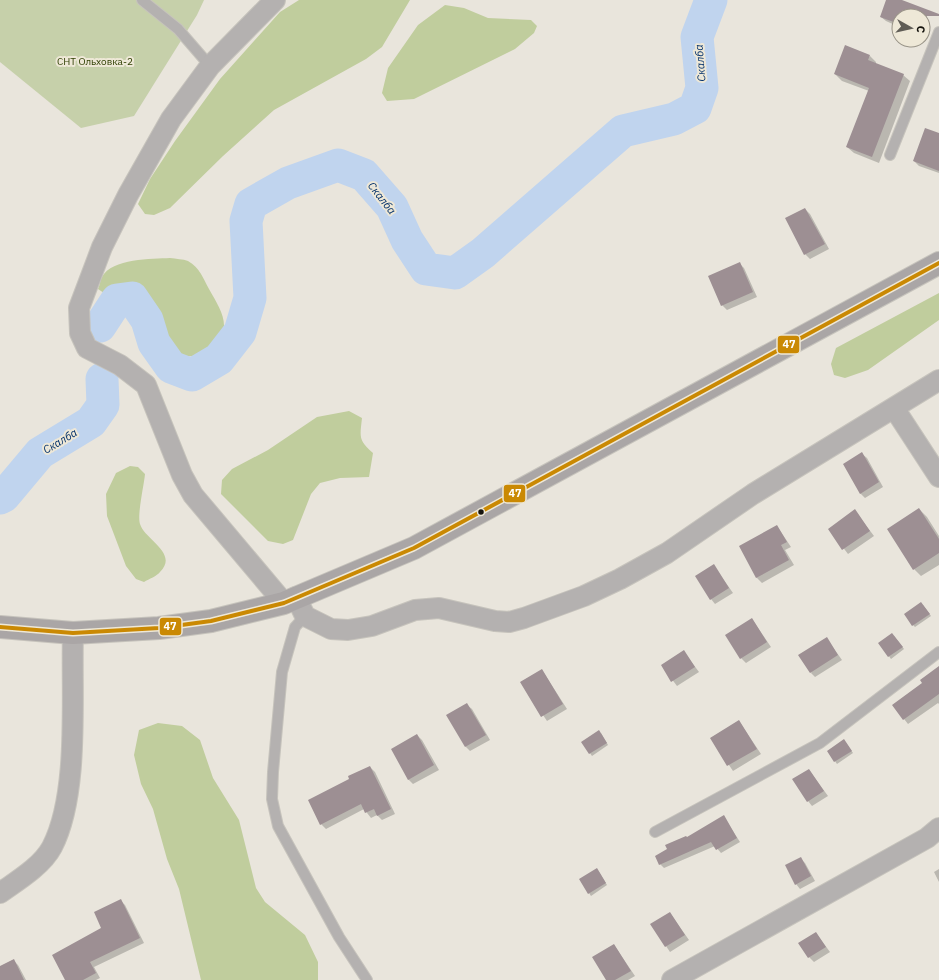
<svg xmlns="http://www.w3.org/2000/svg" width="939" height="980" font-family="'IBM Plex Sans',sans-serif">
	<rect width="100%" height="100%" fill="#e9e5dc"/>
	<path fill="#c6d0aa" d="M0,0h204l-7,15 -63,101 -53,12 -81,-66z"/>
	<path fill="#c0cd9d" d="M299,0h111l-28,47 -16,12 -92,51 -51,46 -53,52 -16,7 -9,-1 -7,-10 12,-25 25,-38 45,-62 60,-67z
		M445,5l19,3 24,10 43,2 6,6 -3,7 -19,16 -101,50 -27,2 -5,-8 6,-25 30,-43z
		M170,258c6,1 13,1 18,3 12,7 15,17 21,28 10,18 22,34 10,53 -4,5 -5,7 -11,10 -7,3 -15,5 -23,4 -31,-7 -26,-69 -58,-68 -5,0 -14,5 -20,7l-9,-6c2,-4 2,-9 4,-12 10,-19 50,-18 68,-19z
		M939,293v27l-71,50 -23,8 -11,-3 -3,-11 5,-16z
		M349,411l13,7c-2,19 -4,22 11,35l-4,24 -29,1 -20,5 -9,11 -18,46 -10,4 -15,-3 -47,-47 1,-14 10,-11 36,-19 49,-33z
		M130,466l8,1 7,7c-1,11 -8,41 -5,50 5,16 39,29 20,48 -3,4 -11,7 -16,10l-8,-3 -10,-13 -19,-50 -1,-22 10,-21z
		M158,723l24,3 18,14 13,38 26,42 17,68 9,14 40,33 13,27v18h-117l-22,-91 -12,-30 -14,-50 -12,-25 -7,-29 5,-25z"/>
	<path fill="#0003" d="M887,0h12l29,14 -5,12v-10h-24v11l-13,-6 -5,-4z
		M870,56l6,6v2l27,11 7,6 -31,82 -25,-10 -7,-6 22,-56 -27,-10 -7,-7z
		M939,134v39l-20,-7 -5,-5z
		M805,209l5,5 19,35 -19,10 -5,-5z
		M739,263l5,5 13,29 -30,13 -5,-5z
		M862,454l5,4 16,29 -18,11 -5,-5z
		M919,509l8,8 12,19v29l-18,11 -7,-7z
		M855,511l19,25 -26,18 -19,-25z
		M777,526l14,21 -6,3 9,15 -32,18 -5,-5 -17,-31z
		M714,566l19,27 -18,11 -4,-5z
		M923,605l8,11 -16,11 -2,-2z
		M752,619l19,28 -25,16 -5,-5z
		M894,636l10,13 -13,10 -11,-15z
		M827,639l15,21 -27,17 -4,-4z
		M684,652l15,20 -22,14 -15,-20z
		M939,668v36l-1,-1 -30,21 -15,-19 30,-22z
		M542,670l25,39 -20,12 -26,-39z
		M467,705l5,4 18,31 -20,11 -4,-4z
		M739,721l22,33 -28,17 -22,-33z
		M601,733l7,12 -16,11 -10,-14z
		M417,735l5,5 17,30 -26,14 -5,-5z
		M846,743l7,10 -16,11 -9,-13z
		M370,767l5,5 20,42 -13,6 -5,-5 -6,3 -7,-9 -38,20 -5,-5 30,-44z
		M809,770l19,26 -16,10 -4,-5z
		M724,817l16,25 -19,11 -6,-7 -51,22 -4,-4 27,-26z
		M800,858l5,5 10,18 -15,8 -4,-5z
		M939,869v13l-5,-10z
		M599,872l8,13 -16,11 -2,-3z
		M120,900l5,5 19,38 -50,24 6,11 -4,2h-30z
		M670,913l19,27 -19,12 -18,-27z
		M816,933l14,19 -16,10 -5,-5z
		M614,945l21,31 -7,4h-21z
		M13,960l5,5 8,15h-26v-13z"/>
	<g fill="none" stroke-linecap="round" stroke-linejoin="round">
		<path stroke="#c0d4ee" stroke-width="33" d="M100,326l17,-26 15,-2 15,22 7,23 17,24 21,8 27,-16 21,-27 10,-34 -4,-77 5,-17 37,-21 50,-18 26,10 28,32 15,33 19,29 29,4 28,-20 140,-122 51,-12 21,-11 7,-20 -5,-51 14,-37
			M0,498l4,-2 36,-43 51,-31 12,-17 -1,-26"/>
	</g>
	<path fill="#9d8f93" d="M886,0h16l37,14v2h-40v8l-19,-7z
		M845,45l25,10 -2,5 36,14 -32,83 -26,-10 23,-59 -35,-14z
		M925,128l14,5v38l-26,-10z
		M805,208l20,36 -21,11 -19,-37z
		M740,262l13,30 -32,14 -13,-30z
		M862,452l17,30 -19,12 -17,-30z
		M919,508l20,31v14l-26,17 -26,-41z
		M855,509l15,22 -28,19 -14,-21z
		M777,525l10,17 -6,3 8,15 -33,18 -17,-32z
		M714,564l15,24 -19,12 -15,-24z
		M921,602l9,12 -18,12 -8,-12z
		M752,618l15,24 -27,17 -15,-24z
		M892,633l11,14 -15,10 -10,-14z
		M827,637l11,18 -28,18 -12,-18z
		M684,650l11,17 -24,15 -10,-17z
		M939,666v28l-36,26 -11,-15 30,-22 -2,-3z
		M542,669l21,35 -22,13 -21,-35z
		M467,703l19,32 -21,12 -19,-32z
		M739,720l18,29 -30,17 -17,-28z
		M599,730l8,13 -18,11 -8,-12z
		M417,734l17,31 -26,15 -17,-31z
		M844,739l8,12 -18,11 -7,-11z
		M370,766l21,43 -14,7 -3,-7 -9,4 -4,-9 -41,21 -12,-25 41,-21 -1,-3z
		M809,769l15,22 -17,11 -15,-23z
		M724,815l13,23 -21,12 -5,-8 -52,23 -4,-9 12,-7 -2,-4 21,-9 1,1z
		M801,857l10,19 -16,9 -10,-20z
		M597,868l9,15 -18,11 -9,-15z
		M121,899l19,39 -50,24 6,11 -13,7h-18l-13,-25 49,-27 -7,-16z
		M670,912l15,23 -20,12 -15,-23z
		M816,932l10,15 -18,11 -10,-15z
		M614,944l17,27 -16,9h-9l-14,-23z
		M14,959l10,21h-24v-14z"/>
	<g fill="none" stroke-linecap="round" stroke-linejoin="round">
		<g stroke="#c6c3bc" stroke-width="12">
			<path id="lane" d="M142,0l36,29 32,37
				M890,155l49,-123
				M305,616l-10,11 -13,45 -9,100 -1,27 6,27 61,111 28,43
				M655,832l165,-89 119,-91"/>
		</g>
		<g stroke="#c6c3bc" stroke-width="22">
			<path id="street" d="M275,0l-65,66 -39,53 -43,76 -26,52 -23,61 1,25 7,15 33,17 26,20 36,90 11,20 91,108
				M894,408l45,69
				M296,597l9,19 26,13 17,1 24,-4 43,-16 24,-2 56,13 14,1 15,-4 60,-22 36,-17 47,-26 86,-59 186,-114
				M0,893c17,-12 42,-27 52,-46 28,-54 19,-153 21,-214
				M672,980l255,-142 12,-10"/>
		</g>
		<g stroke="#c6c3bc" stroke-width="24">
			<path id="secondary" d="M0,627l73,6 86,-5 52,-7 73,-18 130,-55 525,-285"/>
		</g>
		<use href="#lane" stroke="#b4b1b0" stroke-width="10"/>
		<use href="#street" stroke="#b4b1b0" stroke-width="20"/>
		<use href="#secondary" stroke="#aaa6a6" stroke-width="22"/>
		<g stroke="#eee8d7" stroke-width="7">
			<path id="bus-1" d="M0,627l73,6 86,-5 52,-7 73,-18 130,-55 525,-285"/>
		</g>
		<use href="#bus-1" stroke="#ca8903" stroke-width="4"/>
	</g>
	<circle fill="#16140e" stroke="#eee8d7" stroke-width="1.5" cx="481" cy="512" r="3.5"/>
	<g text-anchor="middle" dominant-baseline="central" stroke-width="4" stroke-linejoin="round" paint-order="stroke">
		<g font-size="10" fill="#2f3f02" stroke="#eee8d7">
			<text x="95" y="61">СНТ Ольховка-2</text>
		</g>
		<g font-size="11" font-style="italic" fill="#02306a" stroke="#eee8d7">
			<text transform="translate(700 63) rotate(-95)">Скалба</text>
			<text transform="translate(382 198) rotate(52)">Скалба</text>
			<text transform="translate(60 441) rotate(-31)">Скалба</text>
		</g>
	</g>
	<g stroke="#eee8d7" stroke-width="1.5">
		<rect x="777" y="335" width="23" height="19" rx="4" fill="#ca8903"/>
		<rect x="503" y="484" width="23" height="19" rx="4" fill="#ca8903"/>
		<rect x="159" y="617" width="23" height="19" rx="4" fill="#ca8903"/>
	</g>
	<g font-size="11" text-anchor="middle" font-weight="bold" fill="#fff">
		<text x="789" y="348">47</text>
		<text x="515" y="497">47</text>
		<text x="170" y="630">47</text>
	</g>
	<g transform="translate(911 28) rotate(98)"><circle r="19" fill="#eee8d7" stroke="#989387"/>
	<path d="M0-3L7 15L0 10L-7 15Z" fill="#605d56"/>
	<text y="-6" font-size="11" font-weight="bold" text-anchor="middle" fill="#16140e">С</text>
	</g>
</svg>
